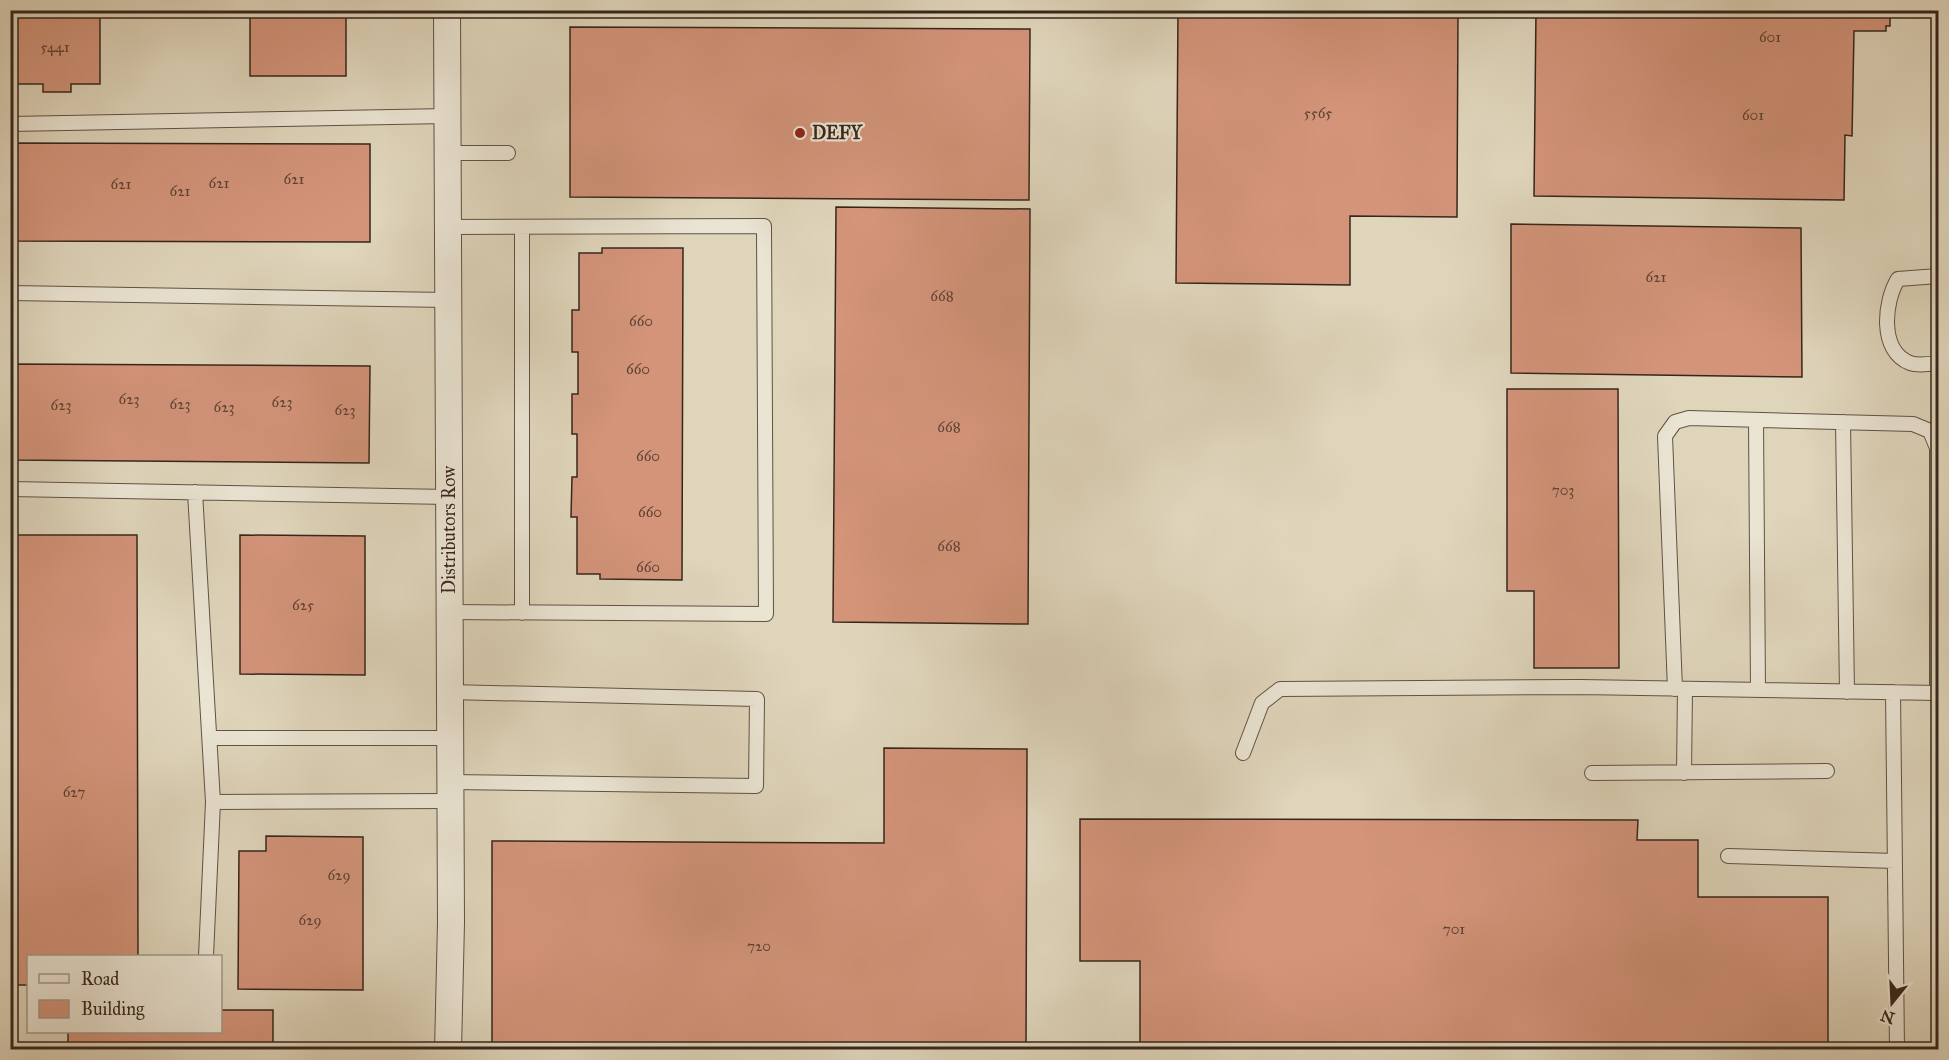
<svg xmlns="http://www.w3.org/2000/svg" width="1949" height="1060" font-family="'IM FELL Great Primer',serif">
	<rect width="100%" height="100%" fill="#dfd5bb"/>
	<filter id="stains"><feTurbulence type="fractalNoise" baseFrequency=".00333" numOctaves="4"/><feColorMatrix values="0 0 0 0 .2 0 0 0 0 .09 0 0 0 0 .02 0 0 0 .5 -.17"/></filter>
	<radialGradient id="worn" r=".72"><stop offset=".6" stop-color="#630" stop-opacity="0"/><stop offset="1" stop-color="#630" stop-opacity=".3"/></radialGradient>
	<path fill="#d3947a" stroke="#37261c" stroke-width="1.5" d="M10,10h90v74h-29v8h-28v-8h-33z
		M250,10h96v66h-96z
		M1178,10h280l-1,207 -107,-1v69l-174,-2z
		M1536,10h354v16h-4v5h-32l-2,105 -7,-1 -1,65 -310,-4z
		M570,27l460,2 -1,171 -459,-3z
		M10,143l360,1v98l-360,-1z
		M836,207l194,2 -2,415 -195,-2z
		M1511,224l290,4 1,149 -291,-4z
		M602,248h81l-1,332 -82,-1v-5h-23v-57h-6l1,-40h5v-43h-5v-40h6v-42h-6v-42h7v-57h23z
		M10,364l360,2 -1,97 -359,-3z
		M1507,389h111l1,279h-85v-77h-27z
		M10,535h127l1,421h-110v29h-18z
		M240,535l125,1v139l-125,-1z
		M884,748l143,1 -1,301h-534v-209l392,2z
		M1080,819l558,1 -1,20h61v57h130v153h-688v-89h-60z
		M266,836l97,1v153l-125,-1 1,-138h27z
		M220,1010h53v40h-205v-18h152z"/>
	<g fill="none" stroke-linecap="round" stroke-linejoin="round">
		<g stroke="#615244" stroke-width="16">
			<path id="service" d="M10,124l438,-8
				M448,153h60
				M448,227l316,-1 2,388 -317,-2
				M522,227v386
				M1938,276l-40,3c-14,23 -19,72 12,84 8,3 20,1 28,0
				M10,293l438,7
				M1756,420l2,270
				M1843,422l4,270
				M10,489l439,8
				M195,492l18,310 237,-1
				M1675,689l-10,-253 10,-14 14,-4 224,6 17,7 7,17v245
				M449,692l308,7 -1,87 -306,-4
				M1893,692l4,358
				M211,738h239
				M1243,753l19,-50 18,-14 300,-2 358,6
				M1592,773l235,-2
				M1684,773l1,-84
				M1728,856l167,5
				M206,956l7,-154"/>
		</g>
		<g stroke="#615244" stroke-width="28">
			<path id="minor" d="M447,10l4,913 -3,127"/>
		</g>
		<use href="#service" stroke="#eae4d3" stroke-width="14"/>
		<use href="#minor" stroke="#eae4d3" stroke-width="26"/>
	</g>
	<circle fill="#8f2418" stroke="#eae4d3" stroke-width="2" cx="800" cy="133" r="6"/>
	<g text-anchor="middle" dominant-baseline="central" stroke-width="4.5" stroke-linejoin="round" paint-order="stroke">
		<g font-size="15" fill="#5e4234">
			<text x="1770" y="37">601</text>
			<text x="55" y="47">5441</text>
			<text x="1318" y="113">5565</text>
			<text x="1753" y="115">601</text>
			<text x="294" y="179">621</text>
			<text x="219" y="183">621</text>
			<text x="121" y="184">621</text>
			<text x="180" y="191">621</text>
			<text x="1656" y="277">621</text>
			<text x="942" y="296">668</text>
			<text x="641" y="321">660</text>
			<text x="638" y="369">660</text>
			<text x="129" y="399">623</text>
			<text x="282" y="402">623</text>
			<text x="180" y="404">623</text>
			<text x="61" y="405">623</text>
			<text x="224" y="407">623</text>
			<text x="345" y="410">623</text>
			<text x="949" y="427">668</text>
			<text x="648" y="456">660</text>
			<text x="1563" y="490">703</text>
			<text x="650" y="512">660</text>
			<text x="949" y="546">668</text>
			<text x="648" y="567">660</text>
			<text x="303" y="605">625</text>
			<text x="74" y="792">627</text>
			<text x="339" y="875">629</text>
			<text x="310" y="920">629</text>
			<text x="1454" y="929">701</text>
			<text x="759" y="946">720</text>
		</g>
		<g font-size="18" font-weight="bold" fill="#37261c" stroke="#eae4d3" text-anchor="start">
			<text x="812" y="133">DEFY</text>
		</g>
		<g font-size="18" fill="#37261c" stroke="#eae4d3">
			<text transform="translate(449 530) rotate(-90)">Distributors Row</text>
		</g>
	</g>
	<rect width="1949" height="1060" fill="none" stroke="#dfd5bb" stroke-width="36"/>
	<rect x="12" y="12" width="1925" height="1036" fill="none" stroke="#37261c" stroke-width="3"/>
	<rect x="18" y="18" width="1913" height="1024" fill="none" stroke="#37261c" stroke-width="1.5"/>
	<rect x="27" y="955" width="195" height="78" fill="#eae4d3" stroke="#a2988a" stroke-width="1.5"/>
	<rect x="39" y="974" width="30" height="9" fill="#eae4d3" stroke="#a2988a" stroke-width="1.5"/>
	<text x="81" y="985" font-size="18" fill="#37261c">Road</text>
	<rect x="39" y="1000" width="30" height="18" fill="#d3947a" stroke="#a2988a" stroke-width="1.5"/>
	<text x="81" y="1015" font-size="18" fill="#37261c">Building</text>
	<g transform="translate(1892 1003) rotate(198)" stroke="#eae4d3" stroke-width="4.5" paint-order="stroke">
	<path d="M0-4.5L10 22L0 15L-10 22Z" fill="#37261c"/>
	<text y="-9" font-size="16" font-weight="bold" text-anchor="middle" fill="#37261c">N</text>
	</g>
	<rect width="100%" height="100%" filter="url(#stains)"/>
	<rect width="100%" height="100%" fill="url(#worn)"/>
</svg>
